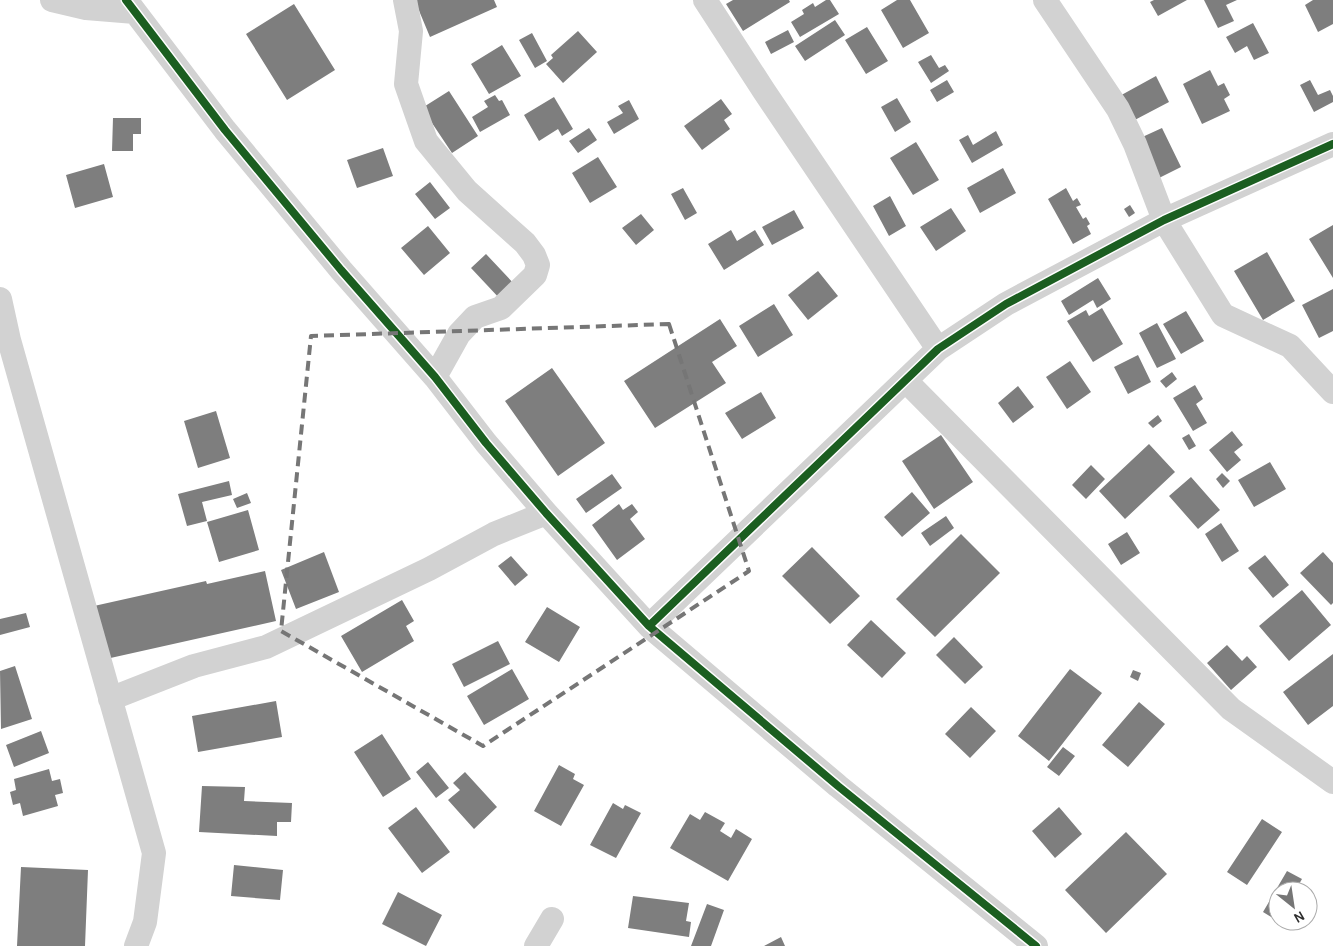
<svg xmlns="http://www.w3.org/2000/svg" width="1333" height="946" font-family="Karla,sans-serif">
	<rect width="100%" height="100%" fill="#fff"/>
	<path fill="#7e7e7e" d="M416,0h78l3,7 -67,30 -15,-36z
		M733,0h56l1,2 -47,29 -17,-27z
		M826,0h4l9,14 -39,23 -9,-15 13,-8 -2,-4 11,-7 2,4z
		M897,0h13l19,33 -26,15 -22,-38z
		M1154,0h33l-29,16 -8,-14z
		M1204,0h33l-11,5 8,16 -16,7z
		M1313,0h20v24l-15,8 -13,-27z
		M294,4l41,66 -48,30 -41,-66z
		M835,20l10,15 -40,26 -10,-15z
		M1253,23l16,30 -15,7 -7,-14 -12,7 -9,-16z
		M867,27l21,34 -22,13 -21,-34z
		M788,30l6,12 -23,12 -6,-12z
		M578,31l19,21 -34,31 -17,-19 7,-6 -2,-3z
		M532,33l15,28 -12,7 -16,-28z
		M502,45l19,31 -32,18 -18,-30z
		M931,55l8,13 6,-3 4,6 -18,12 -13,-21z
		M1210,70l8,16 6,-3 6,12 -6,4 6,12 -28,13 -19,-40z
		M1156,76l13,26 -40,21 -13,-25z
		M947,80l7,12 -17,10 -7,-12z
		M1310,80l8,15 12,-5 3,6v6l-19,10 -14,-27z
		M449,91l29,45 -26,17 -30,-45z
		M495,95l4,6 3,-1 8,15 -30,17 -8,-15 16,-10 -4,-6z
		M554,97l19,32 -11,7 -4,-7 -19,12 -15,-26z
		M897,98l14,24 -16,10 -14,-25z
		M721,99l11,15 -8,6 6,9 -28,21 -18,-24z
		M629,100l10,19 -25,15 -7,-12 16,-9 -5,-7z
		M113,118h28v16h-8v17h-21z
		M589,128l8,12 -19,13 -9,-12z
		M1162,128l19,39 -24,12 -19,-40z
		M996,131l7,14 -31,18 -13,-23 9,-5 5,10z
		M916,142l23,38 -26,15 -23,-37z
		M383,148l10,28 -36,12 -10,-28z
		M598,157l19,30 -27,16 -18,-30z
		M104,164l9,33 -38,11 -9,-33z
		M1003,168l13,25 -36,20 -13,-25z
		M430,182l20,26 -15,11 -20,-25z
		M683,188l14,25 -12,7 -14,-26z
		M1066,188l7,13 4,-3 4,7 -5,2 7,12 3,-2 4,7 -3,2 4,8 -18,10 -25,-45z
		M890,196l16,30 -17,10 -16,-30z
		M1130,205l5,8 -6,4 -5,-8z
		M951,208l15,23 -30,20 -16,-24z
		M794,210l10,18 -32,17 -10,-18z
		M641,214l13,16 -18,15 -14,-17z
		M1333,225v53l-24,-39z
		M428,226l22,27 -26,22 -23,-27z
		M731,230l6,11 18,-11 9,15 -40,25 -16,-26z
		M1267,252l28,49 -32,19 -29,-49z
		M486,254l30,32 -15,14 -30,-32z
		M818,271l20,25 -30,24 -20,-25z
		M1098,278l13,21 -14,9 -4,-8 -24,15 -8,-14z
		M1333,289v42l-14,7 -17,-33z
		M774,304l19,31 -35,22 -19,-31z
		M1102,308l21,36 -30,18 -26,-41 19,-11 3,6z
		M1186,311l18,30 -23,13 -18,-30z
		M720,319l17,27 -25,16 14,21 -71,45 -31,-47z
		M1157,323l19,36 -19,9 -18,-35z
		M1138,355l13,27 -23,12 -14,-27z
		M1070,361l21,31 -24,17 -21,-32z
		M552,368l53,75 -47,33 -53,-75z
		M1172,372l5,7 -11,9 -6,-7z
		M1195,385l8,14 -7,5 11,19 -14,8 -20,-33z
		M1018,386l16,21 -21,16 -15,-20z
		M761,392l15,26 -34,21 -17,-26z
		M216,411l14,47 -32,10 -14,-47z
		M1158,415l4,6 -9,7 -5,-5z
		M1232,431l11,14 -9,7 7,8 -14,12 -18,-22z
		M1189,434l7,12 -7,4 -7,-12z
		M941,435l32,47 -39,27 -32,-48z
		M1149,444l26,28 -50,47 -26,-28z
		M1270,462l16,27 -32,18 -16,-27z
		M1091,465l14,14 -19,20 -14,-14z
		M1222,473l8,8 -7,7 -7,-9z
		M612,474l10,14 -36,25 -10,-14z
		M1191,477l29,33 -22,19 -29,-33z
		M229,481l3,14 -30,7 5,19 -20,5 -9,-32z
		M912,492l18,21 -28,24 -18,-20z
		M247,493l4,10 -14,5 -4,-9z
		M619,504l4,6 9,-6 6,8 -8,7 15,20 -28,21 -25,-35z
		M248,510l11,40 -40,12 -12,-40z
		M946,516l8,12 -24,18 -9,-13z
		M1221,523l18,28 -17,11 -17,-28z
		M1127,532l13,21 -19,12 -13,-21z
		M961,534l39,39 -65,64 -39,-38z
		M812,547l48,49 -30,28 -48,-48z
		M324,552l15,40 -43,17 -15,-39z
		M1323,552l10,11v40l-2,2 -31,-32z
		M1265,555l24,30 -16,13 -25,-30z
		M511,556l17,19 -13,11 -17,-20z
		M265,571l11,50 -170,38 -12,-53 112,-25 1,3z
		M1302,590l29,35 -42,36 -30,-35z
		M402,600l12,21 -8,5 8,15 -52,31 -21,-36z
		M547,607l33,20 -21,35 -34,-20z
		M26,613l4,14 -30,8v-16z
		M871,620l35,33 -24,25 -35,-33z
		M954,637l29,30 -18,17 -29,-29z
		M498,641l12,23 -46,23 -12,-23z
		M1227,645l15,16 5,-5 10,11 -26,23 -24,-27z
		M1333,654v52l-25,19 -25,-33z
		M15,666l17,53 -31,10 -1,-58z
		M512,669l17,30 -45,26 -17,-29z
		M1070,669l32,24 -53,68 -31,-25z
		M1133,670l8,3 -3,8 -8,-4z
		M276,701l6,36 -84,15 -6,-36z
		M1139,702l26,22 -37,43 -26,-22z
		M971,707l25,24 -26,27 -25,-24z
		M41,731l8,22 -35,14 -8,-22z
		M382,734l29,45 -28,18 -29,-45z
		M1063,747l12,9 -16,20 -12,-9z
		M428,762l21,26 -13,10 -20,-26z
		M559,765l16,9 -2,5 11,6 -23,41 -27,-15z
		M49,769l3,12 8,-2 3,14 -8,2 3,11 -35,10 -3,-13 -7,2 -3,-13 6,-2 -2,-11z
		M465,772l32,35 -23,22 -26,-29 12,-10 -7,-7z
		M202,786l43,1 -1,14 48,2 -1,19h-14v14l-78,-4z
		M613,803l10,6 2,-4 16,8 -25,45 -26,-13z
		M416,807l34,45 -28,21 -34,-45z
		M1059,807l23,27 -27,24 -23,-27z
		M705,812l20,11 -5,8 11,7 5,-9 16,10 -24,42 -58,-33 20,-34 10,6z
		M1262,819l20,13 -35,53 -20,-13z
		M1126,832l41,42 -61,59 -41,-43z
		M234,865l49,5 -3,30 -49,-4z
		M21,867l67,3 -3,76h-68z
		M1287,871l15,8 -7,12h-17v30l-15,-9z
		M398,892l44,23 -16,31 -44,-22z
		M633,896l56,7 -3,18 5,1 -2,15 -61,-9z
		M707,904l17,6 -13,36h-20z
		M781,937l4,9h-21z"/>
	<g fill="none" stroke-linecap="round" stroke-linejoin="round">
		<path stroke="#d2d2d2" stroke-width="24" d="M52,0l34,8 49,4
			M126,0l99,130 116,140 94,107 51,66 60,70 103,113 189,160 198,160
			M405,0l6,31 -5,53 20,57 41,50 58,52 9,12 4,10 -3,10 -34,33 -26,9 -16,17 -24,43
			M705,0l59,91 174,258
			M1045,0l73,109 17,35 29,76 59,95 67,31 43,46
			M0,299l9,41 145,513 -9,69 -9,24
			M906,381l325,328 102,73
			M649,626l289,-277 68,-45 158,-84 169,-76
			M110,699l84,-33 72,-19 163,-78 65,-35 52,-21
			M536,946l16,-27"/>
		<g stroke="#fff" stroke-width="11">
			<path id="cycleway" d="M126,0l99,130 116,140 94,107 51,66 60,70 103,113 189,160 198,160
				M649,626l289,-277 68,-45 158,-84 169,-76"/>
		</g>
		<use href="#cycleway" stroke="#1b5e20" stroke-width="8"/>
	</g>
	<path fill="none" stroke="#767676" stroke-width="4" stroke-dasharray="10 6" stroke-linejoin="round" d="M669,324l80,247 -266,175 -202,-115 30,-295z"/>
	<g transform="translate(1293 906) rotate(150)"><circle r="24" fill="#ffffff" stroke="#ababab"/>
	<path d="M0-4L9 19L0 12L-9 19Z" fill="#767676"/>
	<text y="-8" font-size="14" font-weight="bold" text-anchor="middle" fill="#2d2d2d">N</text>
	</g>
</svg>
